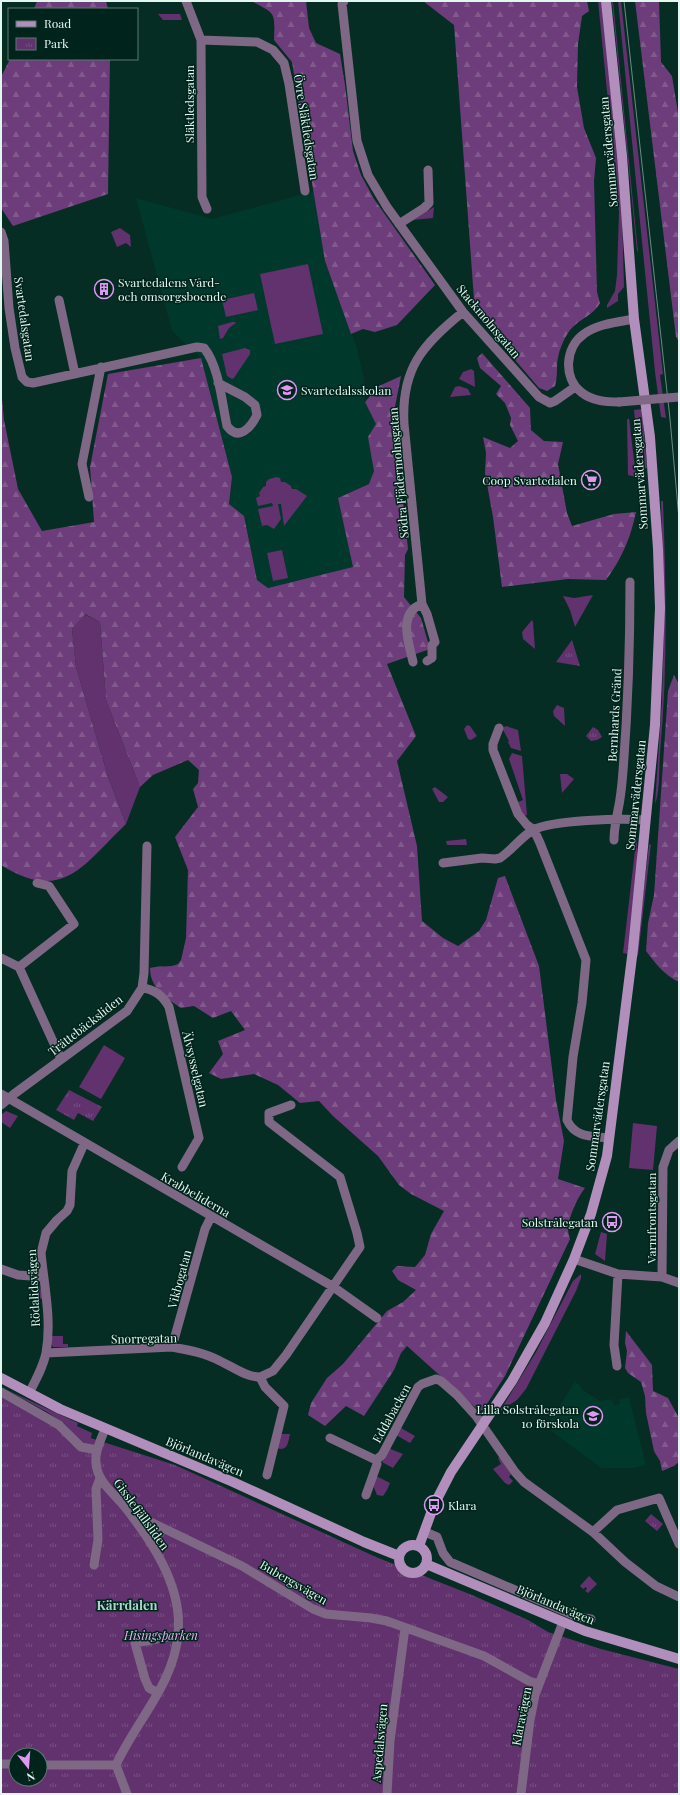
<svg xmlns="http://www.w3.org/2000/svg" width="680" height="1795" font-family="'Playfair Display',serif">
	<defs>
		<pattern id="forest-firs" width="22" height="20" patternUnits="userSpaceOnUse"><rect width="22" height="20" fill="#6d3c7a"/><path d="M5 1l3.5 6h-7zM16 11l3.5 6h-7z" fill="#82598d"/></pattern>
		<pattern id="park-tufts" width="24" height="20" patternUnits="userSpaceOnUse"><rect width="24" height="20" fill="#61326d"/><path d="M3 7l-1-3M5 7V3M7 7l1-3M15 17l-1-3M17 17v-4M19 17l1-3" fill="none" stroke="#775082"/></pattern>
	</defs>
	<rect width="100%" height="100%" fill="#052d24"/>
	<path fill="#01382c" d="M314,191l11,70 32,87 7,30 1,24 11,22 -7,13 5,34 -5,13 -31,14 16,69 -86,21 -11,-8 -13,-64 -15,-12 3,-27 -31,-119 -29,-27 -36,-133 76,21z
		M575,1382l6,4 -1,2 20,13 12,-2 2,6 6,-1 -1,-4 10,-3 17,68 -13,3h-32l-55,-41z"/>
	<path fill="#61326d" d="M598,1h4l20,209 2,77 -6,7v7l-11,7v-3l8,-14 2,-16 2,-63z
		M612,1h1l25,251 -1,-1z
		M618,1h3l42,373 -3,1 6,43 -5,-1 -6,-45z
		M158,14h22l2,6h-19z
		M434,207l-1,11 -20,2z
		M120,228l10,7 1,12 -5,-4 -9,4 -6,-15z
		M308,264l15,70 -48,10 -15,-70z
		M254,293l4,17 -32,7 -4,-17z
		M232,322h3l1,1 -7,5 -6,10 -3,1 -2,-13z
		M245,348l5,2v4l-16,24 -2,1 -5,-3 -5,-22z
		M471,369l3,2 1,16 -16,-8 4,-7z
		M459,386l9,3 3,6 -21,2 5,-10z
		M642,409l5,59 -3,1v3l-4,3 -6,-65z
		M629,418l7,59 -8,-2 -1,-55z
		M277,477l3,1 1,4h4l6,4 1,3h4l11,7 -23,30 -3,-22h-3l3,15 -7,10 -7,-4 -5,1 -4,-17 15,-3 -1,-3 -14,3 -2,-8 4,-2 -1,-3 4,-6 3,-1v-4l3,-3z
		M661,501h2c3,84 5,168 -3,252 -1,14 0,40 -5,51l7,-104 2,-71z
		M282,550l6,28 -15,3 -6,-28z
		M593,595l-18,32 -5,-17 -7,-14 11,2z
		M84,614l16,8 6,78 34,87 -14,37 -18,-47 -32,-110 -4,-38z
		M532,620l1,2 2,27 -12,-10 -1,-7z
		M557,705l7,3 1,18 -11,-10 -1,-5z
		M467,725l3,1 7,10 -6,4 -3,-1 -4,-10z
		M506,726l12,4 3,21 -10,-3 -3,-6 1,-1 -7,-13z
		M512,753l10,3 5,59 -4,1 -5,-14 5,-2 -14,-41z
		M560,774h7l7,5 -12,14z
		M435,787l13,10 -5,5h-4l-7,-13z
		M632,825c13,17 -2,105 -4,129l-5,-1 12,-103z
		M466,839l1,6h-20l-1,-4z
		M651,844l-13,112 -2,-1 13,-110z
		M104,1045l21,13 -24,41 -22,-12z
		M6,1111l12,5 -8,12 -9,-6v-7z
		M633,1123l24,3 -4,44 -24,-2z
		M601,1232l6,2 -2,27 -10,-7z
		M581,1274v4l-5,13 -50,98 -9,11 -17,11 36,-59 37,-71z
		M32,1282h4l4,5 3,12c-9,-1 -13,-9 -11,-17z
		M52,1336h11v8h5v3h-15l-2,-3z
		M7,1390l71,33 -1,3 15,7 -2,9 -11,-2 -14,-16 -18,-12z
		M401,1428l14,8 -5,7 -14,-8z
		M280,1434h10c-2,8 -2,18 -13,14z
		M388,1448l15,6 -10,14 -11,-6z
		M500,1457l11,17 -2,3 4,4 -4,4 -4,-2 -12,-14 8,-5 -3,-6z
		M376,1476l14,7 -3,7 -4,6 -6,-1 -4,-10z
		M589,1576l8,8 -9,9 -3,-2 2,-2 -1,-2 -3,2 -3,-3z"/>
	<path fill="url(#forest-firs)" d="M37,1h69l2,8h-74z
		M251,1h55l3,27 7,15 24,11 5,31 8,66 8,24 13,24 61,86 -38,40 -22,7 -12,-3 -12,5 -26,-73 -33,-199 -18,-22c1,-28 2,-26 -23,-39z
		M423,1h164l2,10 -7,5 -4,28 -1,43 7,41 12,30 -2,23 3,111 3,11c-6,12 -21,16 -30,27 -7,10 -12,22 -13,35 0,7 0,14 -2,21l-8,5 -8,-3 -64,-75 -21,-288z
		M635,1h24l2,61 11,14 7,43v223l-3,-5z
		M10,59h100l-2,135 -95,32 -12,-18v-131z
		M482,353l48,55 1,22 13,11 19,1 -5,22 9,49 5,13 42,-12 22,-2c-5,25 -15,48 -30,68l-38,-1 -66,8 -9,-70 -8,-44 1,-20 -3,-16 27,11 8,-7 -8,-16 1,-7 -6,-15 -9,-9 5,-8 -21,-18 -3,-10z
		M201,358l31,119 -3,27 15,12 13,64 11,8 85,-21 -15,-69 31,-14 5,-13 -6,-34 8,-13 -11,-22 14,-16 22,-10 -7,36 14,137 -3,6 -1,42 17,21 9,31 -43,15 29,72 -19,25 20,85 5,75 21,17 15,8 21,-15 7,-11 12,-42 7,-2 34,90 17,134 8,41 -6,38 27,9c-7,8 -17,31 -17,41 0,3 1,7 2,10l-65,137 -22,34 -4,1 -4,-4 -68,-61 -6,7 -7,17 -30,46 -18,-10 -21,20 -17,-11 3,-12 16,-25 16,-14 44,-53 16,-9 13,-12 -18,-10 -6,-9 5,-5 18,1 10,-12 6,-21 13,-23 -33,-17 -12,-9 -21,-29 -45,-40 -14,-15 -19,2 -22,-18 -24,-11 -33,5 -12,-6 14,-19 -5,-13 27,-11 -14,-19 -18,7 -19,-12 -13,2c-15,-10 -31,-20 -31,-40 10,-3 19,0 28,-4l3,-4 5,-22 2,-68 -13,-33 23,-30 -5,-18 5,-6 1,-13 -11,-10 -35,15 -13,12 -34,-87 -6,-78 -15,-8 -13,15 4,38 32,110 18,47c-43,41 -63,80 -125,41v-477l3,32 14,69 24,42 52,-9 -4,-55 18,-93z
		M674,675l5,9v298c-15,-7 -23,-18 -33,-31l2,-28 6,-28 14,-204z
		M626,1331l26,34 1,26 15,7 11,20v44l-5,4 -12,5 -2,-10 -6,-10 -8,-38 -1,-17 -4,-14 -13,-9 -3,-5 2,-17 -2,-8z"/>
	<path fill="url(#park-tufts)" fill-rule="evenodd" d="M572,640l8,26 -24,-4z
		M593,727l5,3 4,7 -5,3 -6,1 -5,-5z
		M69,1090l33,17 -9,14 -15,-8 -4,7 -18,-10z
		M1,1397l49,28 125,40 201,92 96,38 56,25 20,12 53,17 78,20v125h-678zM16,1755h24v24h-24z
		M651,1514l12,10 -6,7 -12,-10z"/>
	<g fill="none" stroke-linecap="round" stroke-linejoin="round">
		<path stroke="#7f6885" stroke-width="9" d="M186,1l15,39 1,157 5,12
			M344,1l-2,3 1,9 14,128 11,34 19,32 76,105 76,85 11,6 5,-2 20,-14
			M201,40l56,2 16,8 11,13 5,21 16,107
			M399,224l25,-16 5,-5 -1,-33
			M1,232l3,9 5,67 6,40 7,29 5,5 6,1 164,-36 7,1c15,18 18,55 23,78 12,16 24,1 30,-11l-2,-10 -10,-8 -27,-14
			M59,300l16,74
			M619,402c-13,0 -27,-1 -38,-10 -18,-14 -16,-45 3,-58 13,-10 34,-12 50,-15
			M89,497l-7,-33 19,-97
			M427,661l5,-3v-13l3,-3 -8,-28 -5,-10 -18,-180c-3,-55 18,-79 59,-112
			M413,662c-4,-19 -16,-49 9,-58
			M499,728l-6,16v6l25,64 9,11 7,5 6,13 46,117 -4,43 -9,54 -6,63c8,18 25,16 42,18
			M614,840c0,-12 2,-18 4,-30 3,-13 4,-26 5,-39 5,-63 7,-126 7,-189
			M443,863l39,-5 13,1 5,-1c12,-8 21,-21 33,-28 19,-10 89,-12 112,-10
			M1,958l18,9 42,92
			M19,967l55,-43 -25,-38 -12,-3
			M142,988c13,1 21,8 27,19l30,131 -17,29
			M1,1094l331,192 45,32
			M1,1105l13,-11 113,-83 15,-23 2,-15 3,-127
			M574,1259l44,15 44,3 17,6
			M1,1269l17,6 25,2
			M662,1277l1,-110 6,-17 10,-9
			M172,1347l33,-118 6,-12
			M46,1353l126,-6c17,3 33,6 48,14 13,6 26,16 40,16l5,10 19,19 -17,69
			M617,1366l-3,-21 4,-71
			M260,1377l13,-6 13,-16 74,-108 -3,-14 -17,-56 -71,-55v-9l22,-8
			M1,1392l58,33 22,22 16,3
			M29,1393c7,-13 14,-26 17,-40 6,-33 -2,-68 -5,-100l5,-20 11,-13 10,-9 3,-6 2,-34 12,-27
			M105,1429c-5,13 -12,26 -8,40 3,14 18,26 27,37 28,35 59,81 54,128 -4,50 -42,87 -62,131
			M330,1438l46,22 6,-5 36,-68 4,-3 14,-5 5,2 16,14 19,21 39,56 9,10 69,50 32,30 31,24 23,11
			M366,1495l11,-31 -1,-4
			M133,1517l5,-1 104,50 71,43 13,5 45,4 16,3 97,35 45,25 10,3
			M425,1532l12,5 6,16 7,9 128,55 13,2
			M593,1532l24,-22 42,-12 20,46
			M94,1565l4,-25 -2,-51 4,-11
			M158,1693l-9,-5 -4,-9 -10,-36 43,-8
			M1,1764h15
			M40,1765h76
			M116,1765l11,29
			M387,1794l3,-53 15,-113
			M521,1794l9,-74 5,-25 28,-73"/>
		<path stroke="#b18ebb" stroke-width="10" d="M1,1378l59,31 173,73 131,60 35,14
			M399 1559a14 14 0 1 1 28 0a14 14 0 1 1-28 0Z
			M419,1546l15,-41 17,-33 61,-91 33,-58 29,-64 17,-45 16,-58 26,-207 22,-224 5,-117 -2,-59 -8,-112 -16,-118 -12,-163 -16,-155
			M426,1564l159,67 94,28"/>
		<path stroke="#6a8981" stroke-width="1" d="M624,1l46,418 9,100"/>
		<path stroke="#7f6885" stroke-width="9" d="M619,402l60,-5"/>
	</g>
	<defs>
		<g id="building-ring" transform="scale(1)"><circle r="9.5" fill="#00241b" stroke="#df98f1" stroke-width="1.5"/><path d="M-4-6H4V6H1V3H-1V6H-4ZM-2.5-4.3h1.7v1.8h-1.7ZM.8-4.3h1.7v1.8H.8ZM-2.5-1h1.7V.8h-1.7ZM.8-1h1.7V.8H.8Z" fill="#df98f1"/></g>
		<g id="school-ring" transform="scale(1)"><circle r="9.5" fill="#00241b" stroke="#df98f1" stroke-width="1.5"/><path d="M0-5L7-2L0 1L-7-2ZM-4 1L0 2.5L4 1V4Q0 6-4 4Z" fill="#df98f1"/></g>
		<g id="supermarket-ring" transform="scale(1)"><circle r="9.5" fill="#00241b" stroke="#df98f1" stroke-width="1.5"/><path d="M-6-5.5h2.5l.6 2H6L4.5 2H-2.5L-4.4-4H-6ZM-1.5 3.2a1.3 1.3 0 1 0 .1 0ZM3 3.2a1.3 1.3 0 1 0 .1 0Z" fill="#df98f1"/></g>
		<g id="bus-ring" transform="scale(1)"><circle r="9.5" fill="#00241b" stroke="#df98f1" stroke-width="1.5"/><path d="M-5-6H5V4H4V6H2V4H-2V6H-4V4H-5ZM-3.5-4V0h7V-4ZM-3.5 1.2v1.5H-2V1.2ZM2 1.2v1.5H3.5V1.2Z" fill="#df98f1"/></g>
	</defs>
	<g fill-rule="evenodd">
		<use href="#building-ring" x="104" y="289"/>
		<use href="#school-ring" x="287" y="390"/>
		<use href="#supermarket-ring" x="591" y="480"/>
		<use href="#bus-ring" x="612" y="1222"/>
		<use href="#school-ring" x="593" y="1416"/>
		<use href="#bus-ring" x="434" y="1505"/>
	</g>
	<g text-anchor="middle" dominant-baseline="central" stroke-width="3" stroke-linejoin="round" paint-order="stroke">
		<g font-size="12" fill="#e2f7f0" stroke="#00241b">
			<text transform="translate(189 104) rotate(-90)">Släktledsgatan</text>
			<text transform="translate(307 127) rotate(81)">Övre Släktledsgatan</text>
			<text transform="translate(608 152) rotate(-95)">Sommarvädersgatan</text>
			<text transform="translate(25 319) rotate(82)">Svartedalsgatan</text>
			<text transform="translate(489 321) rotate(50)">Stackmolnsgatan</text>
			<text transform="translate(398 473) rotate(-95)">Södra Fjädermolnsgatan</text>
			<text transform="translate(639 474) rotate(-94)">Sommarvädersgatan</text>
			<text transform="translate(614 715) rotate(-87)">Bernhards Gränd</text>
			<text transform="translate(635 795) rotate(-84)">Sommarvädersgatan</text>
			<text transform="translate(85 1025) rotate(-38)">Trättebäcksliden</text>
			<text transform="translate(196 1069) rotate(77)">Älvsysselgatan</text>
			<text transform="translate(597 1116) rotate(-82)">Sommarvädersgatan</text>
			<text transform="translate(196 1194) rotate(30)">Krabbeliderna</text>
			<text transform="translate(651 1218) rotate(-90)">Varmfrontsgatan</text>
			<text transform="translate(179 1279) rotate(-75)">Vikbogatan</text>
			<text transform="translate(33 1288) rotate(-93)">Rödalidsvägen</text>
			<text transform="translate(144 1338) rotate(-1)">Snorregatan</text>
			<text transform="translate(391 1413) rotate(-61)">Eddabacken</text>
			<text transform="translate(205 1456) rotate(23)">Björlandavägen</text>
			<text transform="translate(142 1514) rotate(54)">Gisslefjällsliden</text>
			<text transform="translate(294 1582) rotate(30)">Bubergsvägen</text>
			<text transform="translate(556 1604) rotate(23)">Björlandavägen</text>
			<text transform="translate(521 1716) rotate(-79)">Klaravägen</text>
			<text transform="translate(379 1743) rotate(-85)">Aspedalsvägen</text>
		</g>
		<g font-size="12" fill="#e2f7f0" stroke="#00241b" text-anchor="start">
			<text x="118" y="282">Svartedalens Vård-<tspan x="118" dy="14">och omsorgsboende</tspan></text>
			<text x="301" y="390">Svartedalsskolan</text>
			<text x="577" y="480" text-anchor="end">Coop Svartedalen</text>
			<text x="598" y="1222" text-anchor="end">Solstrålegatan</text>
			<text x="579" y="1409" text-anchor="end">Lilla Solstrålegatan<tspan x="579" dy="14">10 förskola</tspan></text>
			<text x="448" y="1505">Klara</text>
		</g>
		<g font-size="12" font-style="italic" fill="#e7aff6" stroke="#00241b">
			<text x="161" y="1635">Hisingsparken</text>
		</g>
		<g font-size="13" font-weight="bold" fill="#acd6c9" stroke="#00241b">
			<text x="127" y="1604">Kärrdalen</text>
		</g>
	</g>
	<rect width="680" height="1795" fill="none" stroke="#e2f7f0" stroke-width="4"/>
	<rect x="8" y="8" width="130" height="52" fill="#00241b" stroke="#5a7870"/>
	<rect x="16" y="21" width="20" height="6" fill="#b18ebb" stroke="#5a7870"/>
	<text x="44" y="28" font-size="12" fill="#e2f7f0">Road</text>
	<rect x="16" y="38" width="20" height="12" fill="url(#park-tufts)" stroke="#5a7870"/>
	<text x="44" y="48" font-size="12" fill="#e2f7f0">Park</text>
	<g transform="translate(28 1767) rotate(163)"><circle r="19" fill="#00241b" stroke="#5a7870"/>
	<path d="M0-3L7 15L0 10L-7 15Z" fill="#df98f1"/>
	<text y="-6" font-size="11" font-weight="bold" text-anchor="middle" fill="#e2f7f0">N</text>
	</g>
</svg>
